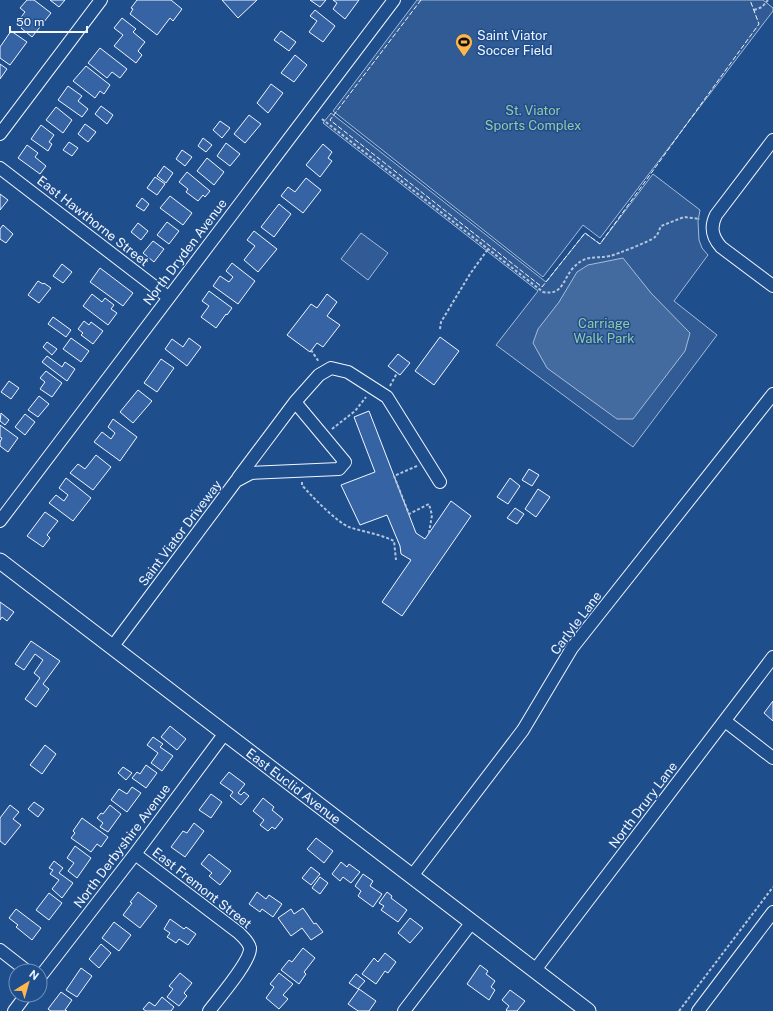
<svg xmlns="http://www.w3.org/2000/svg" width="773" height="1011" font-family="'Public Sans',sans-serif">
	<rect width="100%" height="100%" fill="#1f4e8c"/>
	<path fill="#305b95" stroke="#a8bbd7" d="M417,0h346l10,8v3l-173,227 -17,-13 -40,52 -210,-166z
		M331,113l215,169 39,-49 15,11 53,-70 47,36 -2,11 1,19 3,8 6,7 -34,46 43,34 -84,112 -137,-102 42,-54 -215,-168z
		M361,233l27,20 -20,27 -27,-21z"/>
	<path fill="#446ba0" stroke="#a8bbd7" d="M623,258l28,35 39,40 -5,18 -52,68h-16l-70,-51 -14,-25 5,-14 21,-27 18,-30 11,-7z"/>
	<path fill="#3563a3" stroke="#f2f6ff" d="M27,0h7l17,13 -19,24 -11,-9 2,-3 -5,-4 7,-9 -5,-4z
		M50,0h15l-6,7z
		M137,0h34l11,9 -9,12 -3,-3 -13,17 -27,-21 3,-5 -2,-1z
		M222,0h35l-19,18z
		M310,0h16l-6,7z
		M333,0h26l-14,19 -12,-10 4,-6z
		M315,10l20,16 -12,16 -14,-10 8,-11 -7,-5z
		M122,18l14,11 -3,3 12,10 -7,9 4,4 -6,8 -22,-17 9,-11 -9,-7z
		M11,31l16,11 -17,23 -10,-7v-11z
		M281,31l15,11 -7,9 -15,-11z
		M100,48l27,21 -7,9 -8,-6 -5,6 -19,-15z
		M295,55l12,10 -13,17 -13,-9z
		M0,64l7,5 -7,10z
		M86,66l24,19 -6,9 -4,-3 -5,7 -22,-17z
		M271,84l12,9 -15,20 -11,-10z
		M68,86l14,10 -4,5 10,8 -6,8 -24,-17z
		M101,106l12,9 -6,9 -12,-10z
		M56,107l16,13 -9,13 -17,-13z
		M249,115l12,9 -16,19 -11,-9z
		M220,121l10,7 -8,10 -9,-8z
		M85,124l11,8 -8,10 -10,-8z
		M41,125l13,10 -5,7 3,2 -4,7 -17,-12z
		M203,138l9,7 -6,7 -8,-6z
		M69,142l9,6 -6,8 -9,-6z
		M226,143l14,11 -10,12 -13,-10z
		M323,144l9,8 -4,6 4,3 -12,16 -14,-12z
		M27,145l11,8 -3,4 11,9 -6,8 -22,-16z
		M182,150l10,7 -7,9 -9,-7z
		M207,158l17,14 -10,13 -17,-14z
		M164,166l9,7 -7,10 -9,-7z
		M187,172l23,19 -5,6 -2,-2 -5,6 -12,-9 2,-3 -9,-7z
		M155,177l10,7 -8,11 -10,-7z
		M306,178l15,12 -18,23 -22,-17 7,-9 7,5z
		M0,194l8,6 -8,10z
		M170,196l22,17 -9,12 -23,-17z
		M142,198l7,6 -5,7 -8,-5z
		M279,204l12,10 -17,23 -13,-10z
		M167,222l12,9 -10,13 -12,-9z
		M138,223l10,8 -7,9 -10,-8z
		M3,225l10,9 -7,9 -6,-4v-10z
		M254,231l23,18 -19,23 -14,-12 11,-14 -8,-6z
		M153,241l11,8 -10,13 -11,-9z
		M232,263l23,18 -17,23 -25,-18 7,-10 9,6 4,-5 -7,-6z
		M62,264l10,8 -9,11 -10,-7z
		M100,268l33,25 -10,13 -33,-24z
		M38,281l5,3 1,-1 7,5 -12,15 -11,-8z
		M209,291l23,17 -5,7 -1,-1 -10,14 -15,-11 8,-11 -7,-5z
		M92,294l10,8 3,-4 9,7 -3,4 6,4 -9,12 -25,-19z
		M327,294l10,8 -10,14 13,9 -17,22 -6,-4 -7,9 -23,-17 24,-31 6,4z
		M53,317l18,13 -5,7 -18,-13z
		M84,321l5,4 2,-3 12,9 -10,13 -12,-9 2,-2 -5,-4z
		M440,337l19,14 -25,34 -19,-14z
		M71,338l18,13 -8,11 -18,-13z
		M189,338l12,9 -14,19 -22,-17 7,-10 11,8z
		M47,342l10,7 -5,6 -9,-8z
		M398,354l12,9 -10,12 -12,-9z
		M47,356l15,11 3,-5 10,7 -8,12 -25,-19z
		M161,359l13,9 -17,24 -13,-9z
		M46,371l16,12 -10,14 -12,-8 5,-7 -5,-4z
		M9,381l10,7 -8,11 -10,-7z
		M138,390l14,11 -19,22 -13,-11z
		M39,396l10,8 -11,13 -10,-7z
		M369,411l47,122 9,6 26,-38 20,15 -69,100 -20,-14 29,-42 -10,-6 -1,-8 -13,-31 -27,10 -19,-40 34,-13 -21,-55z
		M1,413l8,7 -4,5 -5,-4z
		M25,414l10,8 -10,13 -10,-8z
		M113,419l24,18 -17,24 -26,-19 8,-10 9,7 4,-6 -7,-6z
		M0,425l18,13 -10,14 -8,-6v-4l2,-4 -2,-1z
		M96,455l15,12 -18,23 -23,-17 8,-9 7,5z
		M529,469l10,6 -7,11 -10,-6z
		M66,478l25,20 -18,23 -24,-18 7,-8 8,6 4,-6 -9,-7z
		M510,478l10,8 -12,18 -11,-7z
		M538,489l12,8 -14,20 -11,-8z
		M515,508l9,6 -7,10 -10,-6z
		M45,512l13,9 -11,14 3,3 -7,9 -16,-11z
		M0,602l14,10 -7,9 -5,-4 -2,3z
		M31,641l29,20 -17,23 6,5 -13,18 -11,-8 15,-21 -6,-5 9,-13 -8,-6 -11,16 -9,-6z
		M773,701v20l-9,-8z
		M170,726l16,13 -9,11 -16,-13z
		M153,737l10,7 -3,3 13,9 -11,15 -11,-8 7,-10 -11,-8z
		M45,745l11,9 -14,20 -12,-9z
		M146,765l11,8 -11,15 -14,-10 5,-6 3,2z
		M123,767l9,6 -6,7 -8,-7z
		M229,772l16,12 -7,9 3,2 3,-3 5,4 -8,9 -11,-9 3,-4 -13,-9z
		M132,787l9,6 -14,19 -16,-12 8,-11 8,5z
		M211,794l11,8 -11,16 -12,-8z
		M263,798l11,9 -2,3 11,9 -8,10 -3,-2 -4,4 -8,-6 4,-5 -11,-9z
		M34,802l10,7 -6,8 -10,-8z
		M10,805l9,7 -6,7 8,6 -16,20 -5,-4v-23z
		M110,805l11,9 -13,18 -8,-5 3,-4 -6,-5 4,-5 2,1z
		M82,818l26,19 -7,10 -4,-3 -6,8 -20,-14 4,-5 -2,-2z
		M194,823l10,8 -19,26 -14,-10 12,-16 4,2z
		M316,838l17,13 -9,12 -17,-14z
		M75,846l16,12 -14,20 -9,-7 6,-8 -7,-5z
		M209,854l22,17 -11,14 -11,-9 3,-3 -11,-9z
		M54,861l9,7 -4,5 14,10 -11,15 -10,-9 7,-9 -9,-6 3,-4 -4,-2z
		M341,862l6,5 2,-3 11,8 -9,11 -8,-6 -3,4 -8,-7z
		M311,867l9,7 -9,11 -9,-7z
		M363,874l10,7 -3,5 12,8 -9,13 -15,-11 3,-5 -6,-5z
		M320,877l8,6 -8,11 -8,-6z
		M138,892l19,14 -17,22 -17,-13 9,-12 -2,-1z
		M257,892l9,7 3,-4 13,9 -9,13 -11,-8 -2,3 -11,-8z
		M387,892l5,4 -1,2 16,12 -9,12 -17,-12 3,-4 -5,-3z
		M49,893l13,10 -13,17 -13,-10z
		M303,908l11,16 2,-1 7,9 -12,8 -9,-12 -11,8 -13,-18 13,-9 3,5z
		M16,909l25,19 -9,12 -16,-13 2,-2 -9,-7z
		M410,918l13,10 -13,15 -12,-10z
		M170,919l14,10 2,-2 10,7 -8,11 -9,-6 -3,4 -9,-6 3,-4 -6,-4z
		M114,922l17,13 -12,16 -17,-13z
		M101,944l10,9 -12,15 -10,-9z
		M303,948l12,10 -11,14 2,2 -7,10 -18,-14 8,-10 3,2z
		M385,953l11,9 -8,11 -3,-2 -9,13 -14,-10 12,-16 4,4z
		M480,965l8,6 -2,3 9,7 -4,6 4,3 -6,10 -22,-16z
		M81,968l11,8 -15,21 -11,-7z
		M180,973l12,10 -8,10 3,3 -8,10 -12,-9 6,-8 -4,-3z
		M279,973l14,11 -10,11 5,4 -9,10 -13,-11 8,-11 -4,-3z
		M356,974l9,7 -7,8 -9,-6z
		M359,989l17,12 -7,10h-11l-10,-7z
		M510,990l15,11 -8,10h-10l-1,-1 3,-4 -7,-6z
		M61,992l11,8 -7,10 2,1h-16l-3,-2z
		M162,997l12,10 -3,4h-25l-3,-2 6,-7 6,4z"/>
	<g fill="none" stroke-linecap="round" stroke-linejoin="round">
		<g stroke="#f2f6ff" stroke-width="14">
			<path id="minor" d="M0,134l101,-134
				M773,140l-57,75c-6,12 -4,22 5,32l52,39
				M0,168l168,129
				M238,478l57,-76
				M0,521l394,-521
				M113,646l123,-165 15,-8 88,-4 6,-7 -50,-60 24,-27 12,-7 17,4 39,25 53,85
				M725,721l48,37
				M135,854l104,79c4,4 10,9 11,15 1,13 -32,51 -41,63
				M412,876l111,-146 49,-82 201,-254
				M0,950l27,21
				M535,970l238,-313
				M40,977l95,-123 90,-121
				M14,1011l12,-16
				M404,1011l68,-89
				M698,1011l75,-99"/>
		</g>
		<g stroke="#f2f6ff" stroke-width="17">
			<g id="major">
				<path id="s1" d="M0,561l588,450"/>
			</g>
		</g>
		<path stroke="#b3c4dc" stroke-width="2" stroke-dasharray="3 2" stroke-linecap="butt" d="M754,10l8,-3 6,-7
			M322,119l221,173c20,4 20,-13 30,-24 13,-14 21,-9 37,-12 7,-2 39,-14 45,-19 3,-2 4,-7 6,-11l23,-9 16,2
			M440,329l1,-7 29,-48 18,-25
			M311,350l8,12
			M390,386l7,-13
			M332,429l23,-18 11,-14
			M417,466l-23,10 15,38 20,-10 3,11 -3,18
			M302,482v3c8,10 36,38 47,42 15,5 31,7 45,14l2,19
			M679,1011l94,-124"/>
		<use href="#minor" stroke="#1f4e8c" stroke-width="12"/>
		<use href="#major" stroke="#1f4e8c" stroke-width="15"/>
		<path stroke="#f2f6ff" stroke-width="1" stroke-dasharray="5 2" stroke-linecap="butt" d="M421,0l-91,120 212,167 43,-54 15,11 159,-220 -9,-24"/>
	</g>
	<defs>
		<g id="stadium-pin" transform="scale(0.9)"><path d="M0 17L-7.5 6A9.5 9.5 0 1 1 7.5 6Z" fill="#ffb74d" stroke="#1f4e8c"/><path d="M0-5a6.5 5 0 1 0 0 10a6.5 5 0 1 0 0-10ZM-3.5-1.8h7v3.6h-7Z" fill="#111"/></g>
	</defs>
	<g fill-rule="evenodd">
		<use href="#stadium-pin" x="464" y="42"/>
	</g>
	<g text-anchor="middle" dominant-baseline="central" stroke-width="3" stroke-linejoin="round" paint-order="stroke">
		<g font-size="13" fill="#f2f6ff" stroke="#1f4e8c" text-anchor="start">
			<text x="477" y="35">Saint Viator<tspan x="477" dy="15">Soccer Field</tspan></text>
		</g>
		<g font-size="13" fill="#97c8a6" stroke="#1f4e8c">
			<text x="533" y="110">St. Viator<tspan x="533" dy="15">Sports Complex</tspan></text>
			<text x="604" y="323">Carriage<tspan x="604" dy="15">Walk Park</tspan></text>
		</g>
		<g font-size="13" fill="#f2f6ff" stroke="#1f4e8c">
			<text transform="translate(93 221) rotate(38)">East Hawthorne Street</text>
			<text transform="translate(185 252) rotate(-53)">North Dryden Avenue</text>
			<text transform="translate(180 533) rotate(-53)">Saint Viator Driveway</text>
			<text transform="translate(576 623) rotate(-53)">Carlyle Lane</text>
			<text stroke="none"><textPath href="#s1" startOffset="370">East Euclid Avenue</textPath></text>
			<text transform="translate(643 805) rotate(-53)">North Drury Lane</text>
			<text transform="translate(122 846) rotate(-53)">North Derbyshire Avenue</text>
			<text transform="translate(202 888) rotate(38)">East Fremont Street</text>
		</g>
	</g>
	<g transform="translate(28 983) rotate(37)"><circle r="19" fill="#1f4e8c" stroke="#7391ba"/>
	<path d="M0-3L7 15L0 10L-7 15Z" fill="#ffb74d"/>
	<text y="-6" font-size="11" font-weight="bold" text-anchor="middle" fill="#f2f6ff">N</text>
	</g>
	<path d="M10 26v6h77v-6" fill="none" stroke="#f2f6ff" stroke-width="2"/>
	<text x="16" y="26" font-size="12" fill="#f2f6ff" stroke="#1f4e8c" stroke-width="3" paint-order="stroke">50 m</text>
</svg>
